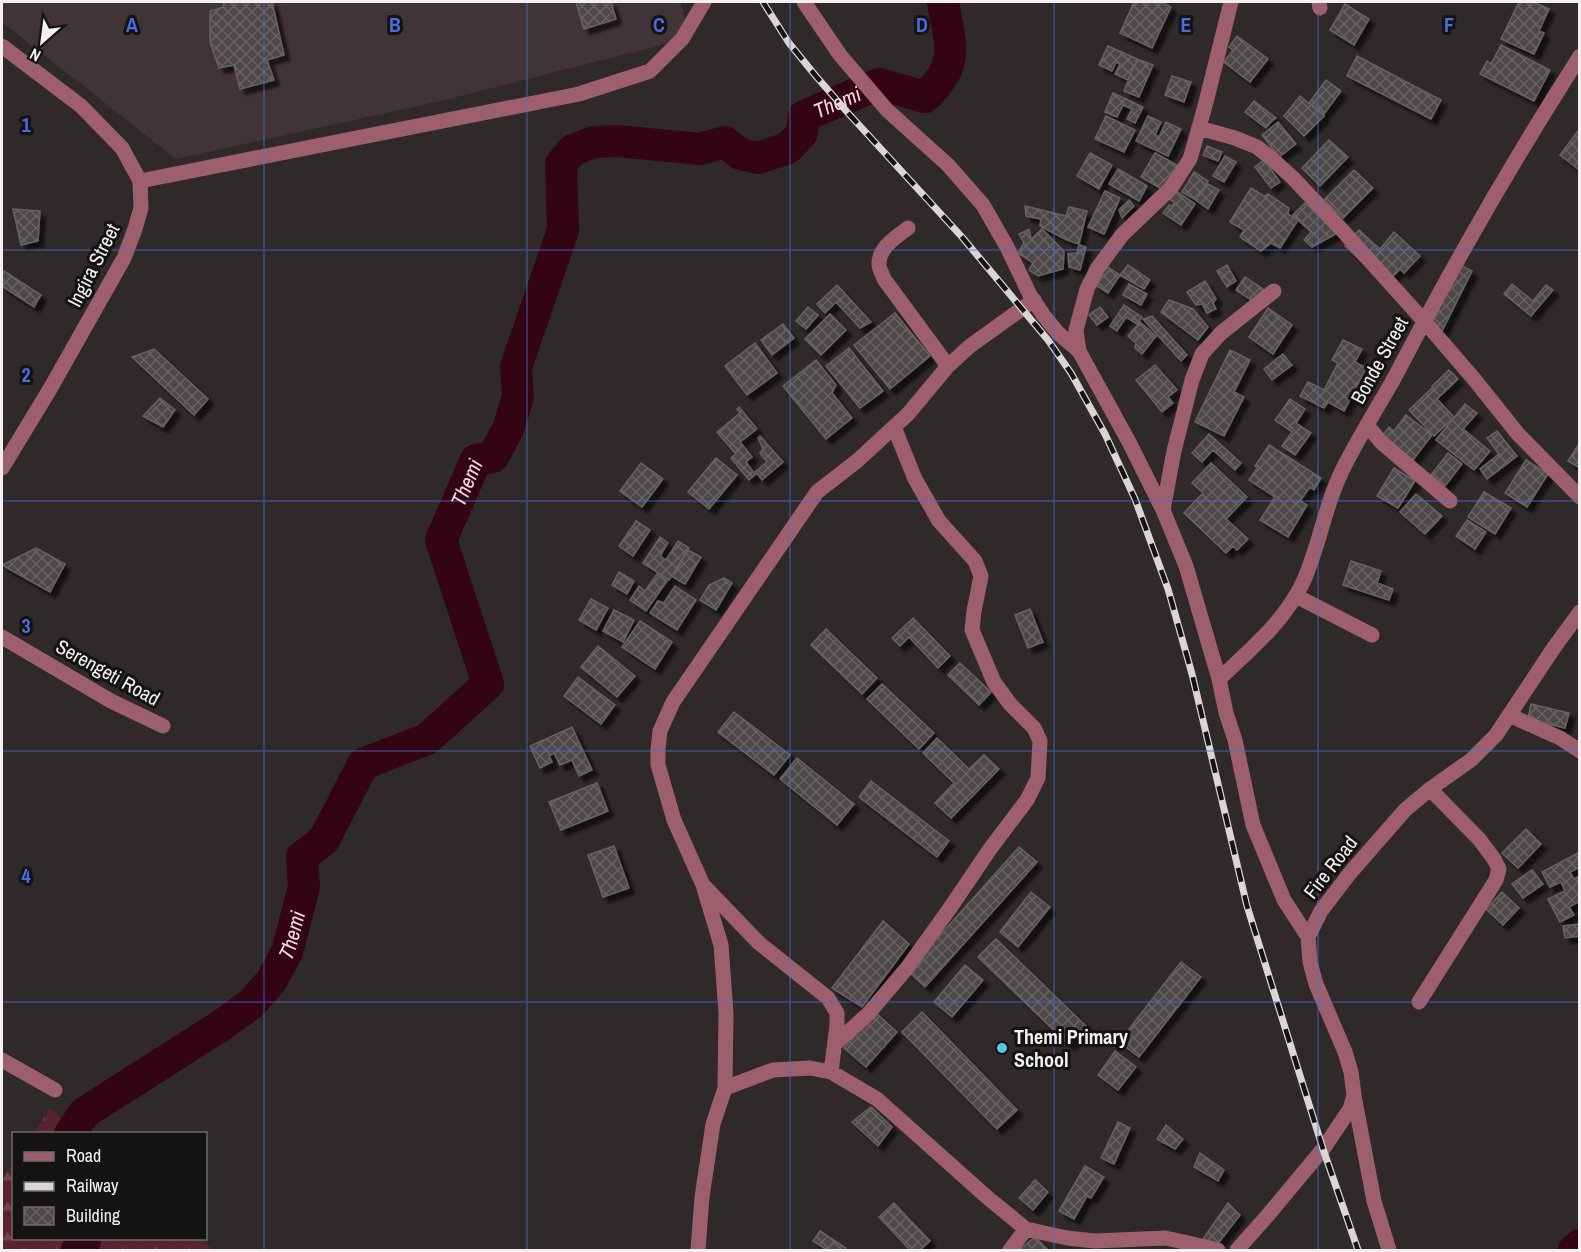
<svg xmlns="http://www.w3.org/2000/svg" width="1581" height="1252" font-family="'Archivo Narrow',sans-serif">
	<defs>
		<pattern id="forest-firs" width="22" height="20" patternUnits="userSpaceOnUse" patternTransform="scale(1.5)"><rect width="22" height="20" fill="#592330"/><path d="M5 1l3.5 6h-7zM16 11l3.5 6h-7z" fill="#71434e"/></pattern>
		<pattern id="building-cross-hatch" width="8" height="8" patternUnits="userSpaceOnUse" patternTransform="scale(1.5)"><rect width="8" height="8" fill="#4d4748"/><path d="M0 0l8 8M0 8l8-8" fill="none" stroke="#676263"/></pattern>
		<filter id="shadow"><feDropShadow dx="5.5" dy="5.5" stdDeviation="1.5" flood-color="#0009"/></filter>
	</defs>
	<rect width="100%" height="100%" fill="#2f292a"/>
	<path fill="#403436" d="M2,2h679l8,36 -244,62 -269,59 -174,-137z"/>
	<path fill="url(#forest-firs)" d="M50,1109l28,24h-44z
		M13,1162l1,76 186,1 14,11h-212v-70z"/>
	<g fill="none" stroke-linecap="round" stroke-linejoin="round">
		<g stroke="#330413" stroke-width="32">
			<path id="s1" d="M70,1134l14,-21 138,-88 29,-21 21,-24 15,-28 17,-65 -2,-30 22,-17 39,-76 64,-25 61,-55 -47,-144 35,-80 17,-3 15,-28 10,-32 -2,-30 47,-137 -2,-66 12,-14 21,-8 23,-1 83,8 25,-7 15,12 18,4 30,-10 14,-15 2,-17 75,-32 46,13c36,-34 25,-52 18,-95"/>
			<path d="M77,1250l8,-9 -2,-3"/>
			<path d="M1574,1250l6,-5"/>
		</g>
	</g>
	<path fill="url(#building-cross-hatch)" stroke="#686162" stroke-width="1.5" filter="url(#shadow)" d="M223,2h51h-2l12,53 -17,5 7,20 -34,9 -6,-24 -15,3 -9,-26v-31l14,-4z
		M576,2h35l5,17 -32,10z
		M1134,2h27l10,5 -19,41 -32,-15z
		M1519,2h14l16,7 -10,22 5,2 -10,21 -33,-15z
		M1345,4l24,15 -15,26 -24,-15z
		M1237,36l31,23 -18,23 -26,-20 9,-12 -4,-3z
		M1501,45l49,25 -16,31 -54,-27 7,-13 4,3z
		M1108,46l29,13 -9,21 -13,-6 5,-10 -4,-2 -4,9 -13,-6z
		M1357,56l84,44 -10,19 -84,-43z
		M1137,59l16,6 -14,32 -15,-6z
		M1172,76l19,6 -7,20 -19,-7z
		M1326,80l15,11 -17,23 -15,-11z
		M1113,93l30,14 -8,16 -8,-4 5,-10 -9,-4 -6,12 -12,-5z
		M1300,96l24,20 -20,20 -20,-20z
		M1254,101l22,17 -5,4 -5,6 -21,-16z
		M1106,116l29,14 -11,22 -29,-13z
		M1148,116l13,6 -6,13 4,2 7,-15 15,7 -13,27 -32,-15z
		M1278,122l18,22 -17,13 -17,-22z
		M1578,131l2,2v33l-2,3 -18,-14z
		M1329,140l19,17 -28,29 -18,-18z
		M1207,146l15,6 -4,9 -15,-6z
		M1090,153l22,12 -13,24 -22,-13z
		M1155,153l22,12 -14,25 -22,-13z
		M1225,156l11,6 -12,20 -11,-6z
		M1264,160l16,22 -9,6 -16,-21z
		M1118,169l29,17 -8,15 -30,-17z
		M1354,170l19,18 -30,30 -19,-18z
		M1194,172l14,9 -12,19 -14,-8z
		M1208,184l11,6 -11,19 -12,-9z
		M1251,188l13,8 4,-2 21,14 -1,6 10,6 -18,28 -9,-5 -10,8 -21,-14 4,-7 -14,-8z
		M1175,190l20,14 -14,21 -18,-12 6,-8 4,1 1,-4 -5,-3z
		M1105,191l15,7 -16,36 -16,-7z
		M1129,200l5,6 -12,12 -3,-8z
		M1305,203l32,30 -25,14 -8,-7 7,-8 -18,-17z
		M1025,206l41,10 3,-9 18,4 -8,33 -12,-4 -27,-14 1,-7 -15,-3z
		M13,209l27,2 -2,30 -17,4z
		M1029,229l2,10 11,-10 22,22 -1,18 -25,7 -9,-6 4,-7 -15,-10 6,-10 -5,-9z
		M1359,230l21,19 14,-17 26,24 -16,17 -4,-4 -14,15 -41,-38z
		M1079,245l7,2 -6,23 -11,-3 -1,-13 9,-1z
		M1454,262l18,9 -33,66 -18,-9z
		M1128,265l22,15 -6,9 -24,-14z
		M1227,265l9,16 -9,6 -10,-16z
		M1106,266l14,9 -12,18 -14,-9z
		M4,271l37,24 -7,12 -32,-21v-12z
		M1245,277l18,12 -9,13 -18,-12z
		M1205,281l11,18 -3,4 3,6 -9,4 -5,-9 -6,1 -9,-13z
		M1129,284l18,10 -6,11 -18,-10z
		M1512,284l21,17 13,-16 7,5 -22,26 -27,-22z
		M837,285l34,37 -11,6 -24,-26 -11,11 -8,-9z
		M1169,300l24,9 15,18 -10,13 -37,-28z
		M1124,305l18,12 -5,7 -11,-7 -9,14 -7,-5z
		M808,307l10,8 -12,14 -10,-8z
		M1100,307l8,10 -11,8 -8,-10z
		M1268,308l24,17 -19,29 -24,-17z
		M895,313l35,43 -40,33 -36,-44z
		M830,314l16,16 -25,25 -16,-16z
		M1152,316l35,39 -6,6 -38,-42z
		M1140,322l16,14 -14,18 -7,-6 1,-5 -8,-7z
		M783,324l11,14 -22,17 -11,-15z
		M1343,340l19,9 -7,13 11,6 -22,43 -16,-9 -4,6 -24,-12 8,-14 16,8 14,-27 -6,-3z
		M755,343l22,30 -30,22 -22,-29z
		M849,348l34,43 -23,17 -34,-42z
		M154,349l54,50 -14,16 -62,-58z
		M1230,350l20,10 -16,32 10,5 -20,39 -29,-14z
		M1283,354l9,11 -20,15 -8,-11z
		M816,360l20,25 -4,8 20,25 -26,21 -43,-53z
		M1155,365l22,25 -9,7 5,6 -11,9 -26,-32z
		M1449,370l9,9 -21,20 17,18 -20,19 -25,-26 24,-23 -1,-1z
		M160,398l15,12 -12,17 -20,-11z
		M1290,399l15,10 -9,14 15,10 -16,22 -13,-9 10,-14 -17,-12z
		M1465,404l12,9 -14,16 27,22 -16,19 -38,-30z
		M739,407l18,22 -17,13 12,15 -6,5 8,11 13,-11 -7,-9 3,-4 -5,-11 2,-2 23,26 -21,18 -5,-7 -8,7 -18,-22 5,-4 -19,-22 23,-19 -3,-4z
		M1406,415l26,20 -19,25 -31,-24 7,-9 5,4z
		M1497,431l20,25 -30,23 -7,-10 19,-15 -12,-16z
		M1209,434l32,29 -6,7 -22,-20 -11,12 -10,-9z
		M1580,442v26l-12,-7z
		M1269,445l52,33 -7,12 -4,-3 -10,14 7,4 -19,32 -28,-17 15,-23 -26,-17 9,-13 -3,-1z
		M1448,453l14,11 -17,22 -14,-11z
		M716,458l21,17 -28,34 -21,-17z
		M1526,460l22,14 -21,33 -22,-14z
		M641,463l22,16 -21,28 -22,-16z
		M1211,463l36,34 -21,22 22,20 -11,11 -4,-4 -7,7 -42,-40 19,-20 -11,-10z
		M1394,468l21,13 -17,27 -21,-12z
		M1484,492l27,16 -16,26 -27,-17z
		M1416,494l26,22 -17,18 -25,-22z
		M1467,520l19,12 -11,17 -19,-13z
		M636,521l14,9 -17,26 -14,-10z
		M660,537l8,6 -8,13 6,4 12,-19 11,7 -20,32 -26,-17z
		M36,548l29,16 -15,28 -48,-27z
		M688,550l13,7 -16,27 -12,-7z
		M1351,561l30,10 -4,12 16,6 -4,11 -46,-15z
		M619,572l15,9 -7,13 -15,-9z
		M657,574l10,7 -21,30 -16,-11 9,-14 6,5z
		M724,578l8,5 -16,27 -16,-10 9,-15z
		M675,586l21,14 -19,30 -27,-17 8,-12 6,2z
		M591,599l17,9 -12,22 -17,-10z
		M1030,609l13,33 -15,6 -13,-33z
		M614,610l20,10 -11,22 -20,-11z
		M913,618l37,38 -12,12 -29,-31 -9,9 -8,-8z
		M640,621l32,21 -17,27 -33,-22z
		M826,629l51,49 -15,16 -51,-49z
		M598,646l37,30 -18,21 -36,-30z
		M960,663l31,29 -12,13 -31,-30z
		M578,677l37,28 -14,19 -37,-28z
		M882,684l52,49 -15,16 -52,-50z
		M1531,704l38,9 -4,15 -37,-9z
		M734,712l56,43 -16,20 -56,-43z
		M572,727l20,43 -13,6 -7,-16 -12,5 -6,-12 -5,3 3,6 -12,6 -10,-22z
		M937,738l32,31 15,-14 15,14 -48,49 -16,-15 19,-20 -31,-30z
		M797,758l57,46 -17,21 -57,-46z
		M871,781l78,60 -12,16 -78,-60z
		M597,783l11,28 -47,19 -12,-28z
		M1526,829l15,15 -23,24 -16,-15z
		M614,846l15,42 -26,9 -15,-42z
		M1019,847l18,15 -112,125 -17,-16z
		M1580,852v15l-10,5 4,7 6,-3v25l-11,6 5,8 -14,7 -12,-23 17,-8 -4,-9 -11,5 -8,-15z
		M1532,870l11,14 -20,14 -11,-14z
		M1031,892l19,15 -32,40 -18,-15z
		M1502,892l17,16 -16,17 -17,-16z
		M883,921l26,23 -47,63 -30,-19z
		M1580,924v12l-15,2 -2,-12z
		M996,939l91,88 -18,18 -91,-88z
		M1181,962l20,15 -62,80 -20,-15z
		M965,965l18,15 -31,37 -18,-15z
		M922,1012l95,98 -20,19 -95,-97z
		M876,1013l21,19 -31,35 -22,-19z
		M1115,1051l21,16 -18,23 -20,-15z
		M871,1107l21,20 -14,19 -26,-24z
		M1118,1122l12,6 -16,36 -13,-6z
		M1166,1125l17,14 -8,10 -18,-10z
		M1200,1153l24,17 -6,11 -24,-14z
		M1085,1166l19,11 -13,21 -4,-2 -13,23 -15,-8z
		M1035,1180l13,12 -15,18 -14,-12z
		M894,1203l36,38 -10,9h-10l-31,-33z
		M1228,1203l12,12 -24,31 -13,-7z
		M820,1231l26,17 -2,2h-17l-14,-9z
		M1035,1237l13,13h-29z"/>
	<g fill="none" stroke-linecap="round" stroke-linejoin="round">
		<path stroke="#9e5f6c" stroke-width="15" d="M804,2l36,53 47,55 61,55 35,40 24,42 23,48 14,21 14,17 21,18
			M1231,2l-26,104 -15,53 -19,29 -49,47 -25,34 -10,20 -11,41 3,21 50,91 34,68 23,56 33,113 7,34 9,27 18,85 31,75 24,37
			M1319,2l1,6
			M1199,128l36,10 22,9 14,11 21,19 50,53 82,91 50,58 44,55 62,63
			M140,181l439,-87 71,-23 32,-32 22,-37
			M908,228c-12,9 -30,20 -29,37 0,4 4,10 5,14l64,87
			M1367,425l14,17 69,59
			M1163,510l11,-59 18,-71 10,-26 19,-21 53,-42
			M1296,596l76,39
			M2,637l109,64 52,25
			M1219,679c31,-29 68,-60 85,-99 17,-39 22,-81 43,-119 14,-27 30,-53 45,-79 11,-20 21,-40 32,-60 48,-90 101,-180 156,-266
			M1509,715l51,23 20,13
			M705,887l54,56 69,55 9,15v12l-6,47
			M1419,1002l77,-122 3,-11 -5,-10 -15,-20 -49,-50
			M835,1044l33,-30 39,-46 43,-60 40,-59 37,-49 11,-22 2,-37 -6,-13 -24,-24 -16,-22 -22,-52 2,-19 7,-35 -6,-15 -36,-40 -24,-42 -21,-52
			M2,1060l53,30
			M725,1088l48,-18 37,-2 21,4 46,27 111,99 38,31 41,9 28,3 70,-3 19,4 34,8
			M1354,1096l20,105 15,49
			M698,1250l4,-53 11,-73 12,-36 1,-75 -5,-68 -18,-60 -29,-65 -16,-55v-16l2,-18 13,-29 144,-210 40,-31 51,-47 40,-48 22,-20 64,-46
			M1010,1250l16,-21
			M1237,1250l31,-35 55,-66 27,-40 4,-14 -3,-23 -6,-20 -29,-68 -6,-22 -2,-25 13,-26 29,-38 55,-63 25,-21 41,-29 25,-25 57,-86 27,-37"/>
		<path stroke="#9e5f6c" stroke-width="15" d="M2,46l79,60 41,42 18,33 1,27 -6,21 -11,29 -74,131 -48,79"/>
		<g stroke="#dad6d6" stroke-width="7">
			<path id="rail" d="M763,2l26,41 26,32 33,38 114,124 86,103 23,33 34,61 30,65 33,90 24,85 55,232 76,243 35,101"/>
		</g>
		<use href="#rail" stroke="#151213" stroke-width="4.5" stroke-dasharray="14" stroke-linecap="butt"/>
	</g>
	<path fill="none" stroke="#486edd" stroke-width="1.5" stroke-opacity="0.55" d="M264,2v1248M527,2v1248M790,2v1248M1054,2v1248M1318,2v1248M2,250h1578M2,501h1578M2,751h1578M2,1002h1578"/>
	<circle fill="#59c8e4" stroke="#151213" stroke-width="2" cx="1002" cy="1048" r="6"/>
	<g text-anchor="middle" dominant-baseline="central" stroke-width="6" stroke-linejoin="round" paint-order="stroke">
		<g font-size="20" fill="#f4f0f0" stroke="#151213">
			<text transform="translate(93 265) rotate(-63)">Ingira Street</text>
			<text transform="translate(1379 360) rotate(-61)">Bonde Street</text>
			<text transform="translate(108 672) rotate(29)">Serengeti Road</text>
			<text transform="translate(1330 867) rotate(-52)">Fire Road</text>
		</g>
		<g font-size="20" font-weight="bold" fill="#f4f0f0" stroke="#151213" text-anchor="start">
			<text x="1014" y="1036">Themi Primary<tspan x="1014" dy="23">School</tspan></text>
		</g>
		<g font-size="21" font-style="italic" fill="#f5dade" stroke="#151213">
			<text stroke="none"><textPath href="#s1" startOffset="1528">Themi</textPath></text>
			<text stroke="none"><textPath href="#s1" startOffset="864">Themi</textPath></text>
			<text stroke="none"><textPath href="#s1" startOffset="306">Themi</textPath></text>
		</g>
	</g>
	<g font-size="20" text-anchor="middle" font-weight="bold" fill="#486edd" stroke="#151213" stroke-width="6" stroke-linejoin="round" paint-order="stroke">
		<text x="132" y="32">A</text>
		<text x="395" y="32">B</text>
		<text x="659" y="32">C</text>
		<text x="922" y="32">D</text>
		<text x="1186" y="32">E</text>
		<text x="1449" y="32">F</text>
		<text x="26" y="132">1</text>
		<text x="26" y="382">2</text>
		<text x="26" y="633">3</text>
		<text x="26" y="883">4</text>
	</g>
	<rect width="1581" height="1252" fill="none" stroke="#f4f0f0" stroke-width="6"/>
	<rect x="12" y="1132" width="195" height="108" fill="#151213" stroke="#6e6b6b" stroke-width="1.5"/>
	<rect x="24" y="1152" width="30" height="9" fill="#9e5f6c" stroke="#6e6b6b" stroke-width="1.5"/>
	<text x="66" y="1162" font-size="18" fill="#f4f0f0">Road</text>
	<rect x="24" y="1182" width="30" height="9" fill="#dad6d6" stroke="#6e6b6b" stroke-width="1.5"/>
	<text x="66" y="1192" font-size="18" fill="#f4f0f0">Railway</text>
	<rect x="24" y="1207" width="30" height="18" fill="url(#building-cross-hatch)" stroke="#6e6b6b" stroke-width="1.5"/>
	<text x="66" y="1222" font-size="18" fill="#f4f0f0">Building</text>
	<g transform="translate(42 42) rotate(208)" stroke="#151213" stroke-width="4.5" paint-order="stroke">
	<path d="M0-4.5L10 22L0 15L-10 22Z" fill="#f4f0f0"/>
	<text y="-9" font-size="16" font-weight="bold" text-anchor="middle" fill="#f4f0f0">N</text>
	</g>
</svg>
